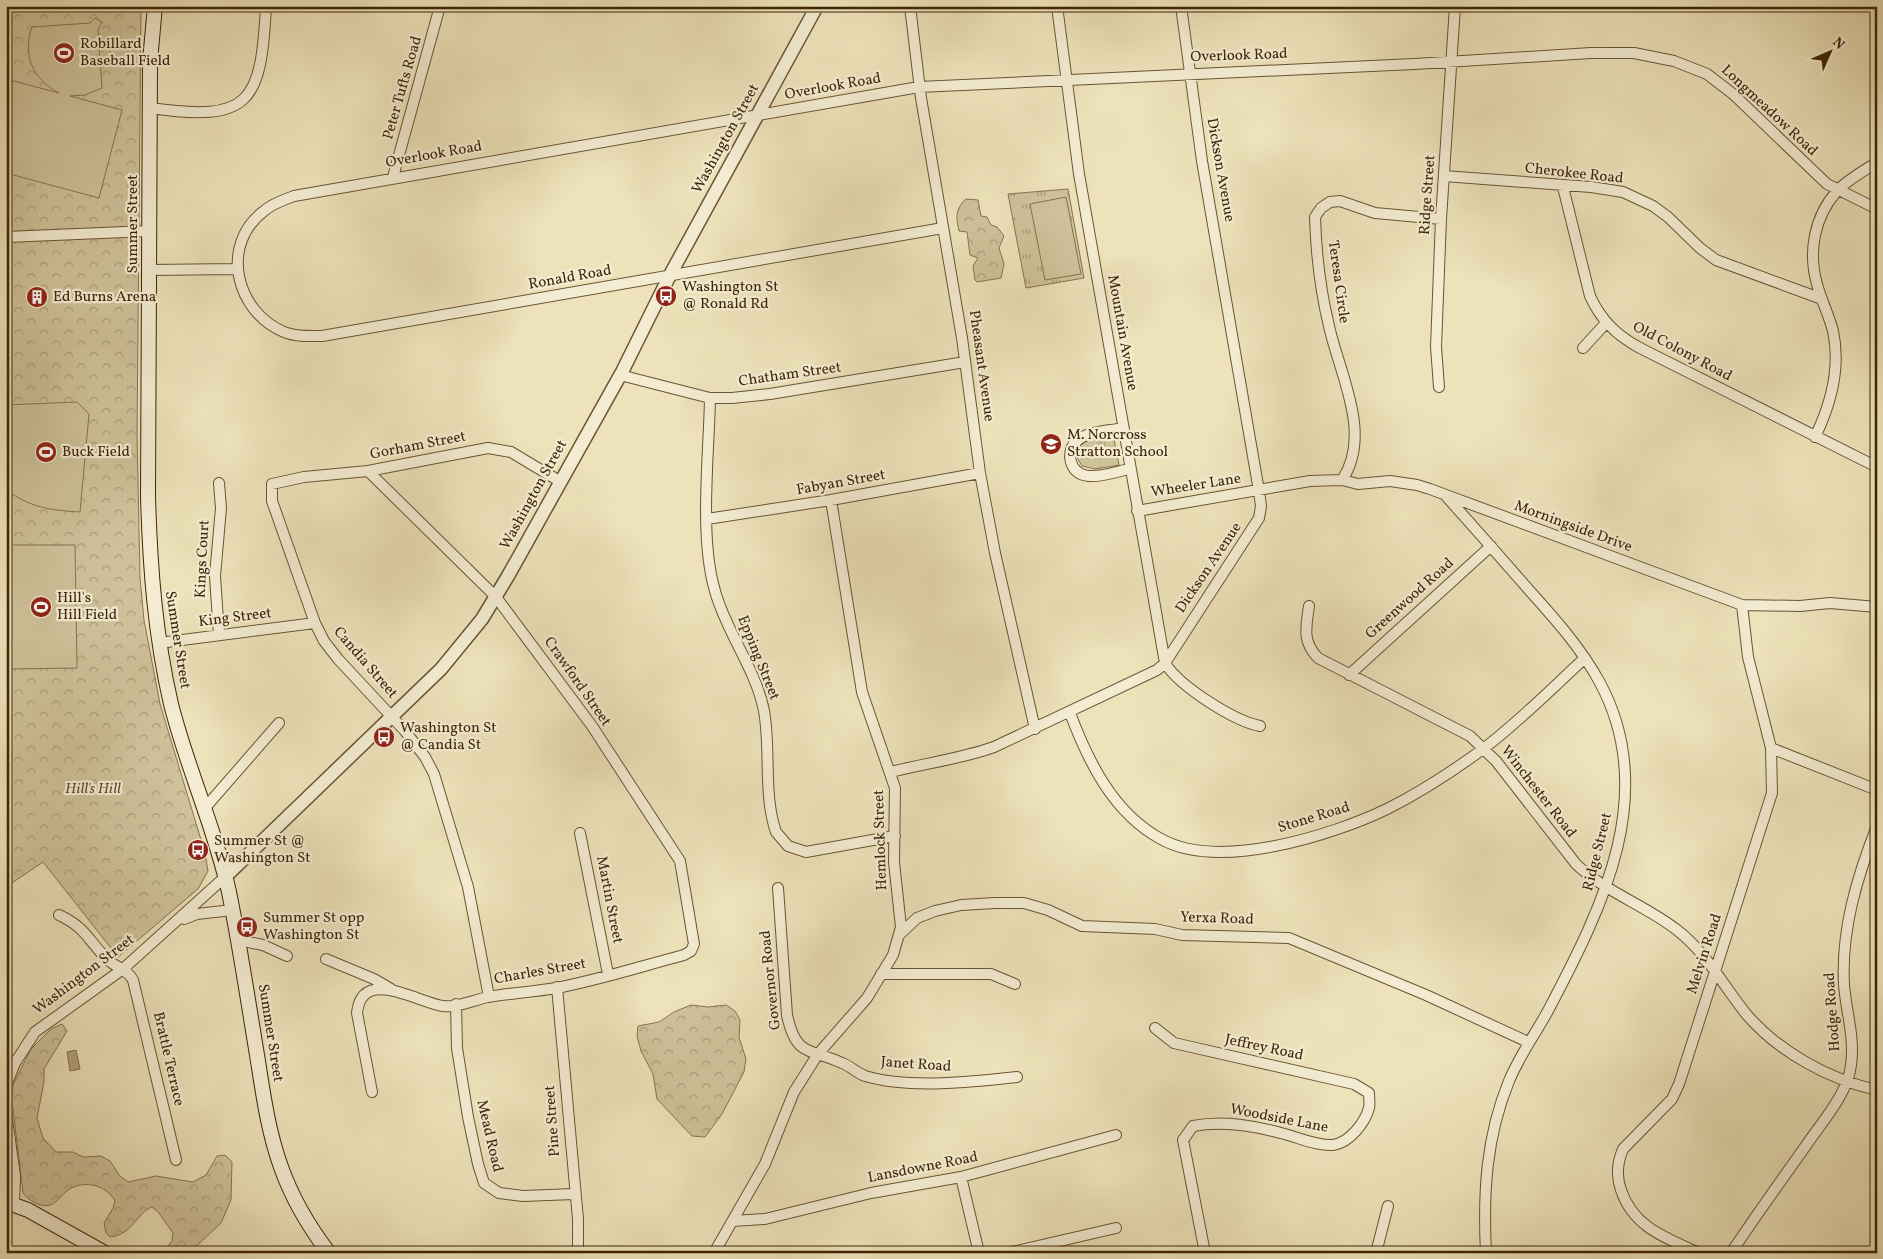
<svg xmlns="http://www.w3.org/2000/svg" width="1883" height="1259" font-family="Vollkorn,serif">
	<defs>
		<pattern id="grass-tufts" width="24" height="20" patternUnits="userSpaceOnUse" patternTransform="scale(1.25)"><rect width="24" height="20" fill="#cfc29b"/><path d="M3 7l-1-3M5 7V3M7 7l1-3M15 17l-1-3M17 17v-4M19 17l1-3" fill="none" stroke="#a99d7c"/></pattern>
		<pattern id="forest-crowns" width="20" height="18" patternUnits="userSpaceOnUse" patternTransform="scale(1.25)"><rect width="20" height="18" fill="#cfc29b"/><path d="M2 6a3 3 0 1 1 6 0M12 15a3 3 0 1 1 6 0" fill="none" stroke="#a99d7c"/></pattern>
	</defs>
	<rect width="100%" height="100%" fill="#ede2ba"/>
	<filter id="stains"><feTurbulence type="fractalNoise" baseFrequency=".004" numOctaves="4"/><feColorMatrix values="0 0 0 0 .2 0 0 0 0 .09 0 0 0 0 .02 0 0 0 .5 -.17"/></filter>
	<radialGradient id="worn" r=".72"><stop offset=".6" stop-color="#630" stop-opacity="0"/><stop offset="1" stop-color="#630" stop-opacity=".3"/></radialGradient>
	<path fill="url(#grass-tufts)" stroke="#867350" d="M1068,189l16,89 -58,10 -18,-94z
		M1113,434l6,31 -24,4 -13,-3 -6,-10c3,-20 20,-19 37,-22z"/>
	<path fill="url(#forest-crowns)" stroke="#867350" d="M6,6h135l-4,427 3,145 4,42 16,84 45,149 3,18 -10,18 -80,68 -75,-95 -37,25z
		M966,199l12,1 3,16 6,1 4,8 6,2 7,9 -5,12 5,16 -3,14 -24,4 -2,-2 -2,-14 5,-8 -8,-3 -3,-23 -8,-1c-3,-13 -4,-22 7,-32z
		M691,1005l17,2 18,-2 9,6 5,9 -1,17 7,22 -2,13 -22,42 -17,23 -13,-1 -35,-37 -4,-25 -12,-23 -4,-15 1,-10 21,-4 15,-10z
		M62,1024l5,7 -23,38v13l-7,36 6,20 13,14h17l10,5 18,-1 9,5 10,15 8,6 28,-6 37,6 13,-7 11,-19 8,-1 7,7 -1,38 -10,23 -32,30h-27l10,-12 1,-8 -14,-20 -7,-6c-16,6 -18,27 -42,30l-4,-4 -2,-10 9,-15 2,-7c-9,-17 -32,-21 -47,-11 -6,4 -11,13 -18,15 -9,3 -22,-5 -27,-12l-11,-92 1,-16 18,-36 20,-20z"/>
	<path fill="#cfc29b" stroke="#867350" d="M95,18l7,4 -4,8 4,58 -17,7 -15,1 52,14 -23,88 -93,-25v-94l53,14c-26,-14 -37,-37 -27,-66l58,-4z
		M1066,197l15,77 -36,6 -15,-76z
		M77,402l12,12 -9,98c-31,-2 -48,-4 -74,-22v-85z
		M6,545h69l2,123 -71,1z"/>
	<path fill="#b2a17d" stroke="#846f4d" d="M76,1050l4,19 -10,2 -3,-19z"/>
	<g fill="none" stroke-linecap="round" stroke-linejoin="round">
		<g stroke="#6a5433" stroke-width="12">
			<path id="minor" d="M910,6l11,92 41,240 18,135 15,80 40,176
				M1057,6l22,168 86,489c14,23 69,58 95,63
				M150,108c100,14 111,-4 116,-102
				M1444,176l147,11 32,5 30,14 15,11 32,31 16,12 106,39
				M393,177l47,-171
				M1563,187l27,109c11,24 26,39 50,52l237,119
				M943,228l-621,108c-12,0 -26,1 -38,-4 -48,-20 -65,-87 -20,-121 9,-8 20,-11 30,-15l625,-109 495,-23 177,-11h43l40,8 33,13 26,20 94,90 50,25
				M6,237l143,-6
				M148,270l89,-1
				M1583,348l23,-25
				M620,375l90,23h22l38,-4 195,-32
				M1439,387l-3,-40 5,-128 14,-213
				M710,398c-1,58 -11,139 5,193 11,41 41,78 49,120 7,38 -1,84 12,121l12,14 18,6 89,-16
				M1123,428c-14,3 -34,3 -45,12 -6,4 -8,10 -8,17 4,31 40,16 59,12
				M1815,437c16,-33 26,-69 18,-106 -4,-16 -12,-31 -16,-47 -9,-32 -3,-67 20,-93 10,-11 27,-20 40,-29
				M368,471l128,126 96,129 88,135 14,83 -3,7 -7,4c-42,11 -85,25 -128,33 -23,4 -46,5 -68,9 -14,3 -31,11 -45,9 -24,-3 -81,-40 -86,7l15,79
				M1342,480c31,-46 -3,-107 -13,-154 -8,-33 -13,-75 -14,-109l6,-9 9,-6 10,-1 35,12 66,6
				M219,483l2,25 -6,68 4,59
				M1445,495c28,31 56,63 84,95 26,29 52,58 70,91 61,111 4,225 -49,326 -13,25 -30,47 -41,74 -23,56 -26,112 -23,172
				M1137,511l173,-30 32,-1 16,4 32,-3 27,4 13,4 312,116 58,1 30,-3 47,4
				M707,519l124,-19 149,-27
				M1309,606c-3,22 -7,35 9,52l152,78 26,25 80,103c29,28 69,41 101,66 30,23 47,57 70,85 32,37 83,65 130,75
				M159,643l156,-20
				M1349,675l142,-129
				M1070,713c18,48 43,100 91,126 57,32 170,-3 226,-30 34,-17 66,-38 96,-60 36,-27 69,-61 102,-91
				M1771,748l106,42
				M891,772c34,-9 70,-13 103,-25l163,-77 8,-7 94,-145 2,-12 -2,-15 -57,-330 -21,-155
				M204,809l75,-86
				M580,833l28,141
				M778,888l9,127c9,42 22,33 55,48 8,3 15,10 23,13 44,13 107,6 152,1
				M59,915c28,13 29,26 49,45 9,8 19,9 25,20l43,180
				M184,919l13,-5 35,-4
				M899,935l18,-17 18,-7 26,-6 34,-2h29l24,7 34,16 73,3 27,6 107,3 137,57 102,47
				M238,940l25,5 24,11
				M326,959l48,20 17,10
				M881,974h110l24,10
				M557,987l21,232v34
				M489,997l-21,-110 -34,-113 -9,-17 -20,-26 -67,-72 -14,-18 -9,-18 -43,-122v-17l32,-7 64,-6 120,-23 23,4 50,30
				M456,1004l1,44 11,69 10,47 6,19 15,10 24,3 51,-2
				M1155,1028l19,15 180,41 15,9c0,4 1,11 0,15 -4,15 -20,35 -36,37 -15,1 -31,-6 -45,-10 -31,-9 -63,-15 -95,-9l-10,14 22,113
				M6,1086l9,-23 20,-31 88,-63 102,-92
				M6,1112l9,64 -1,28
				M961,1177l18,76
				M733,1221l32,-2 106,-26 90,-16 155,-42
				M714,1253l51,-89 29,-72 24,-38 49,-56 26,-43 8,-28 -7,-65 1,-74 -33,-96 -31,-192
				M1008,1253l108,-25
				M1376,1253l12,-47
				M1699,1253c-33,-15 -66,-26 -78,-63 -5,-14 -4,-27 2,-41l49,-50 7,-15 93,-291 -1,-45 -23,-91 -6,-52
				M1731,1253c24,-36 49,-71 74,-106 16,-24 43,-53 46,-82 4,-27 -5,-54 -7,-80 -3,-55 13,-108 33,-159"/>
		</g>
		<g stroke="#6a5433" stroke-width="15">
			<path id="tertiary" d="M225,877l216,-208 41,-50 26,-43 114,-204 48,-97 147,-269"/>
		</g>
		<g stroke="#3e2406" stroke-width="16">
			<path id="secondary" d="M155,6l-5,55 -2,435c2,71 7,139 23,208 16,64 44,124 58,188 11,54 19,109 28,163 6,38 11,76 24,112 11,31 28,60 48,86
				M6,1202l22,8 77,43"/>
		</g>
		<use href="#minor" stroke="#f3ecd2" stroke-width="10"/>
		<use href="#tertiary" stroke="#f3ecd2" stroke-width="12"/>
		<use href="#secondary" stroke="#f3ecd2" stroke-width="14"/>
	</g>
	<defs>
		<g id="stadium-disc" transform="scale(1.125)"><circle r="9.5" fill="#8f2418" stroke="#f3ecd2"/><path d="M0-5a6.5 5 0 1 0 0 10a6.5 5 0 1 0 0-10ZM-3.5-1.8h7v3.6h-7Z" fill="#fff"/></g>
		<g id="bus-disc" transform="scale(1.125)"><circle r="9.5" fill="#8f2418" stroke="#f3ecd2"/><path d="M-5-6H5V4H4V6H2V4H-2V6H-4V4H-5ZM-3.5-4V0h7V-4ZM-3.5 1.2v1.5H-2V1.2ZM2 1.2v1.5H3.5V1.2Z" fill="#fff"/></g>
		<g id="building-disc" transform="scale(1.125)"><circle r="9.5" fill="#8f2418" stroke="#f3ecd2"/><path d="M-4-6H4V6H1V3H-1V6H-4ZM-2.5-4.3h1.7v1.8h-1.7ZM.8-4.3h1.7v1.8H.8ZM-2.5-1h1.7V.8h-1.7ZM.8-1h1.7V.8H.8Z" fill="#fff"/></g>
		<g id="school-disc" transform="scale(1.125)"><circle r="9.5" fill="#8f2418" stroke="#f3ecd2"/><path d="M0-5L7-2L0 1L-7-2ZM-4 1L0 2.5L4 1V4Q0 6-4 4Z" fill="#fff"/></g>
	</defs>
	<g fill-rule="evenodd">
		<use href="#stadium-disc" x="64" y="53"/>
		<use href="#bus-disc" x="666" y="296"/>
		<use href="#building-disc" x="37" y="297"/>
		<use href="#school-disc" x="1051" y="444"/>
		<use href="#stadium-disc" x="46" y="452"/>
		<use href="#stadium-disc" x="41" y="607"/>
		<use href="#bus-disc" x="384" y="737"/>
		<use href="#bus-disc" x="198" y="850"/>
		<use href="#bus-disc" x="247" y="927"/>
	</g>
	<g text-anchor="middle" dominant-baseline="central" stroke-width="4.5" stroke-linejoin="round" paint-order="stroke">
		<g font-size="15" fill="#3e2406" stroke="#f3ecd2" text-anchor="start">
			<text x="80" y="44">Robillard<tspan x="80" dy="17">Baseball Field</tspan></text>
			<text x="682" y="287">Washington St<tspan x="682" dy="17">@ Ronald Rd</tspan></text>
			<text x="53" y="297">Ed Burns Arena</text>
			<text x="1067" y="435">M. Norcross<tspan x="1067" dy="17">Stratton School</tspan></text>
			<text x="62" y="452">Buck Field</text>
			<text x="57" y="598">Hill's<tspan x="57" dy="17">Hill Field</tspan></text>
			<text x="400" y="728">Washington St<tspan x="400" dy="17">@ Candia St</tspan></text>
			<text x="214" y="841">Summer St @<tspan x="214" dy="17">Washington St</tspan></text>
			<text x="263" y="918">Summer St opp<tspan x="263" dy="17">Washington St</tspan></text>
		</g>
		<g font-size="15" fill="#3e2406" stroke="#f3ecd2">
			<text transform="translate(1239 56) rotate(-2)">Overlook Road</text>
			<text transform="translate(833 87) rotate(-10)">Overlook Road</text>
			<text transform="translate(403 88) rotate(-74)">Peter Tufts Road</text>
			<text transform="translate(1769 111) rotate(43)">Longmeadow Road</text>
			<text transform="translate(726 139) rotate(-61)">Washington Street</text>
			<text transform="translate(434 155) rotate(-10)">Overlook Road</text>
			<text transform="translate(1220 170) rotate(80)">Dickson Avenue</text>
			<text transform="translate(1574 174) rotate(6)">Cherokee Road</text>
			<text transform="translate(1428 195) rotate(-86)">Ridge Street</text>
			<text transform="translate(133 224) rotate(-90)">Summer Street</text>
			<text transform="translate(570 278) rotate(-10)">Ronald Road</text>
			<text transform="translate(1338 282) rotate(82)">Teresa Circle</text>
			<text transform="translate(1122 333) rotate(80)">Mountain Avenue</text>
			<text transform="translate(1682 352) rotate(28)">Old Colony Road</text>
			<text transform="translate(981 366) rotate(82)">Pheasant Avenue</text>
			<text transform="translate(790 375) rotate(-8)">Chatham Street</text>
			<text transform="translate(418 446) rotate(-11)">Gorham Street</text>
			<text transform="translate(841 483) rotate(-10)">Fabyan Street</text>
			<text transform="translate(1196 486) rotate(-9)">Wheeler Lane</text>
			<text transform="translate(534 495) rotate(-61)">Washington Street</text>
			<text transform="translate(1573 527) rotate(20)">Morningside Drive</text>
			<text transform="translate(203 559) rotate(-87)">Kings Court</text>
			<text transform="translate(1209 568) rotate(-56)">Dickson Avenue</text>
			<text transform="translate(1410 599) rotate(-42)">Greenwood Road</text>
			<text transform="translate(235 618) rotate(-7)">King Street</text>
			<text transform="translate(177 640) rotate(81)">Summer Street</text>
			<text transform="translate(758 658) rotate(68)">Epping Street</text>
			<text transform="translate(365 663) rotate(49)">Candia Street</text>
			<text transform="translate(577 682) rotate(55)">Crawford Street</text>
			<text transform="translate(1538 792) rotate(52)">Winchester Road</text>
			<text transform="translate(1314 818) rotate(-17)">Stone Road</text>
			<text transform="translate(881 840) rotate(-92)">Hemlock Street</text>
			<text transform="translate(1598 852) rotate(-76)">Ridge Street</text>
			<text transform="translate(609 900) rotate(79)">Martin Street</text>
			<text transform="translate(1217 919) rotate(2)">Yerxa Road</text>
			<text transform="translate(1705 954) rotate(-72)">Melvin Road</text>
			<text transform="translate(540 972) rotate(-10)">Charles Street</text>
			<text transform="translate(84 975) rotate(-37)">Washington Street</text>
			<text transform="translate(771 980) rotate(-96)">Governor Road</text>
			<text transform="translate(1833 1012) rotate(-94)">Hodge Road</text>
			<text transform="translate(270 1033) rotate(81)">Summer Street</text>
			<text transform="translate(1264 1048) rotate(12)">Jeffrey Road</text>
			<text transform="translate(168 1059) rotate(77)">Brattle Terrace</text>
			<text transform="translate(916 1065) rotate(4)">Janet Road</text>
			<text transform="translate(1279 1119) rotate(11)">Woodside Lane</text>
			<text transform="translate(553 1121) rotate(-94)">Pine Street</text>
			<text transform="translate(489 1136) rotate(77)">Mead Road</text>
			<text transform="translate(923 1168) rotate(-11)">Lansdowne Road</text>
		</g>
		<g font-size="15" font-style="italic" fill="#624c2b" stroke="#f3ecd2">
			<text x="93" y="789">Hill's Hill</text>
		</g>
	</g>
	<rect width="1883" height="1259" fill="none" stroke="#ede2ba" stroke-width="25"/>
	<rect x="8" y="8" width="1868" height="1244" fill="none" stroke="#3e2406" stroke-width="2.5"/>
	<rect x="12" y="12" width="1858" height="1234" fill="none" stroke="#3e2406"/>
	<g transform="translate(1830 52) rotate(45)" stroke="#f3ecd2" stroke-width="4" paint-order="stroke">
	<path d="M0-4L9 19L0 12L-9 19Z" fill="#3e2406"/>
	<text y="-8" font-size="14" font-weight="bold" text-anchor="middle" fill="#3e2406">N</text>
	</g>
	<rect width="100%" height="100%" filter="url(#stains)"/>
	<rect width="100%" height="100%" fill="url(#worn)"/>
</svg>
